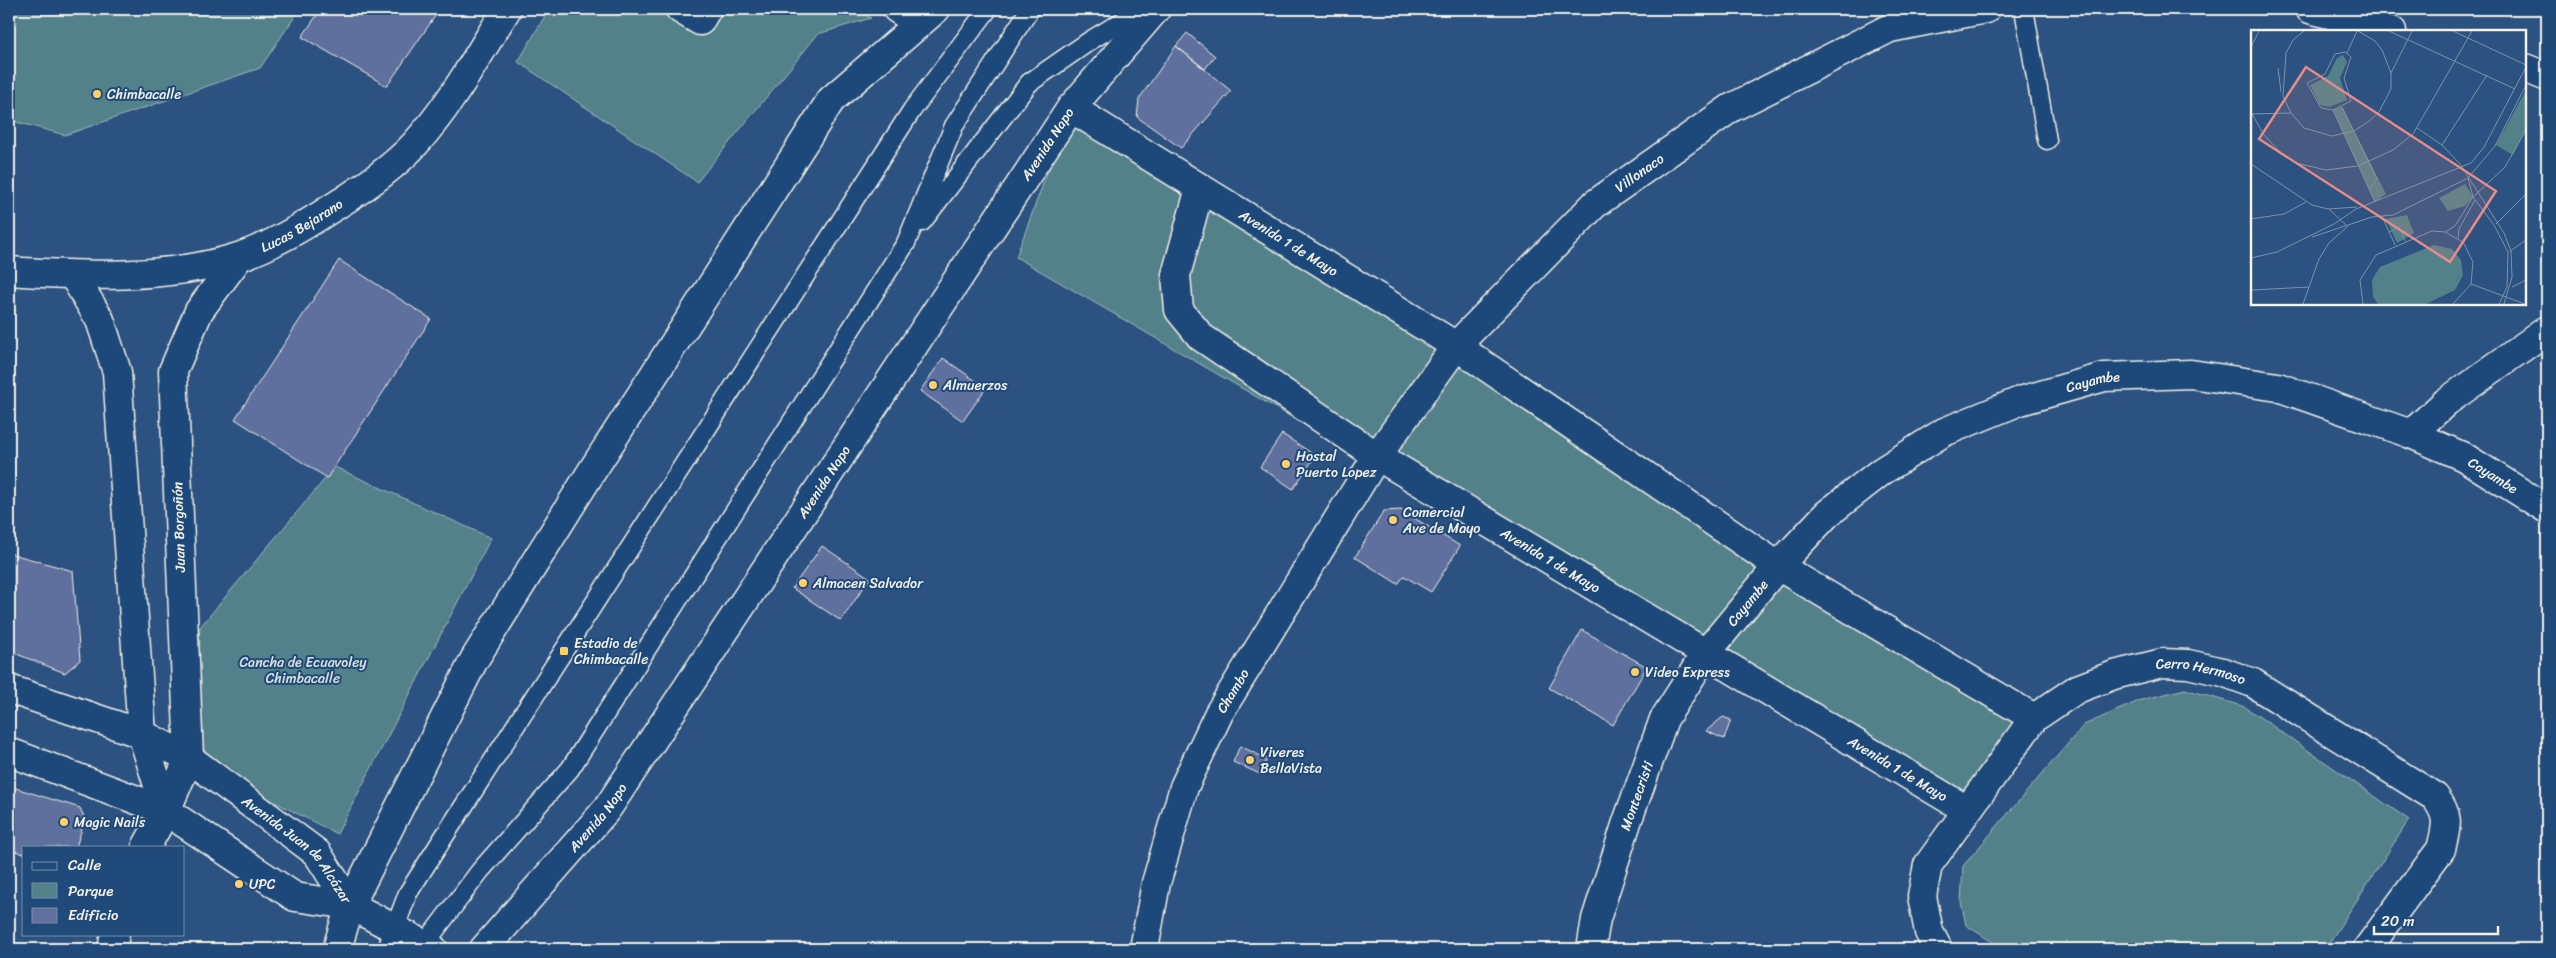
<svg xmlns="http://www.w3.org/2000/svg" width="2556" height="958" font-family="Sriracha,sans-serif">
	<rect width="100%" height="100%" fill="#2c5281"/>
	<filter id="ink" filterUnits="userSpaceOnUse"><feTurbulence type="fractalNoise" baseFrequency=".02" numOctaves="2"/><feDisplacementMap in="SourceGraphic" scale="10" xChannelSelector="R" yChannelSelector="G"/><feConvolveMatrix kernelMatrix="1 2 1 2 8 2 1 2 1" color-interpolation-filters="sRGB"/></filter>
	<g filter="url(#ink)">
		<path fill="#52818a" stroke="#a3b9b9" d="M9,9h291l-40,59 -195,67 -56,-15z
			M549,9h307l15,9 -53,16 -121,148 -179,-120z
			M1071,108l963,610 -67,92 -951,-553z
			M335,467l156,71 -154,296 -148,-76 11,-131z
			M2185,689l60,18 164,113 -84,129h-322l-37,-24 -5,-23 2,-36 121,-141 57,-25z"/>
		<path fill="#61709e" stroke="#f4f1e8" d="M321,9h119l-53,77 -85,-49z
			M1187,33l28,23 -10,13 -29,-23z
			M1176,46l55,45 -50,57 -44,-31 2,-18z
			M339,260l92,59 -104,159 -92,-59z
			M943,358l43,30 -23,33 -43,-30z
			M1282,434l28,18 2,9 -19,28 -33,-22z
			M1401,510l59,36 -29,46 -27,-16 -6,8 -43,-27 29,-46z
			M822,546l48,32 -29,43 -49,-33z
			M9,553l64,18 7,89 -15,13 -56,-22z
			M1582,630l65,37 -34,58 -64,-37z
			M1723,717l8,3 -7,19 -18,-8z
			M1240,746l27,13 -7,15 -27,-12z
			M9,786l71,22 5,11 -9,28h-52v7l-15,-5z"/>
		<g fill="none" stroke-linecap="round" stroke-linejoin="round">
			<g stroke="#f4f1e8" stroke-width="21">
				<path id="lane" d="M2024,9l23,131
					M922,222l107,-139 62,-43 52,-31
					M387,949l21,-56 30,-47 474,-736 76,-101
					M421,949l59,-78 90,-102 336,-526 48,-117 76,-117"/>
			</g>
			<g stroke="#f4f1e8" stroke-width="31">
				<g id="street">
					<path d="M680,9l20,12 7,-12"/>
					<path d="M897,9l22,14"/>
					<path d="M2310,9l82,22"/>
					<path d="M2525,68l22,9"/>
					<path id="s1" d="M1071,108l385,238 322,220 256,152"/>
					<path id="s2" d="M1200,188l-24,87 3,35 22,27 176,119 590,354"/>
					<path id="s3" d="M9,271c76,5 155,9 229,-14 32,-10 66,-31 94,-49 29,-18 60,-39 83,-64 36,-39 64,-91 92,-135"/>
					<path d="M73,275l27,45 17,52 25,362 24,77"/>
					<path d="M2411,434l35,-32 101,-72"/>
					<path d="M146,847l20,-36 23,-53 -16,-387 26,-60 40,-54"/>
					<path d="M112,949l3,-15"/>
					<path id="s4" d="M1144,949l12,-66 28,-96 35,-74 158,-257 79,-110 139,-142 136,-96 159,-80 96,-19"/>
					<path id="s5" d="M1591,949l5,-30 31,-97 37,-103 42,-66 72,-87 49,-52 55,-43 62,-39 76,-31 84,-24 87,-3 87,13 133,47 53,23 83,52"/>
					<path id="s6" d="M1938,949l-9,-17 -7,-36 6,-31 106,-147 43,-29 37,-14 48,-12 26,1 35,8 30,11 182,114c15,20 12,28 6,52l-74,100"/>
				</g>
			</g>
			<g stroke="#f4f1e8" stroke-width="31">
				<g id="secondary">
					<path id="s7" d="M9,689l133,45 47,24 128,95 33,52"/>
					<path d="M9,752l157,59 129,86 55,8 83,44"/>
				</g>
			</g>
			<g stroke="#f4f1e8" stroke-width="31">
				<g id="primary">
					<path d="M337,949l13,-44 124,-245 118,-189 239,-371 105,-91"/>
					<path id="s8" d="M484,949l123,-140 464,-701 85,-99"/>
				</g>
			</g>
			<use href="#lane" stroke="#1f4a7a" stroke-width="18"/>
			<use href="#street" stroke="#1f4a7a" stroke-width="28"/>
			<use href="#secondary" stroke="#1f4a7a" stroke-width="28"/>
			<use href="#primary" stroke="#1f4a7a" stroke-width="28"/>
		</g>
	</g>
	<g fill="#ffd166" stroke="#1f4a7a" stroke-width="2">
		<circle cx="97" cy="94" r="5"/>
		<circle cx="933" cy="385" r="5"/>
		<circle cx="1286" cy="464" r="5"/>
		<circle cx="1393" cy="520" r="5"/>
		<circle cx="803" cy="583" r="5"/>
		<rect x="559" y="646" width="10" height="10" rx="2.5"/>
		<circle cx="1635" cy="672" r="5"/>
		<circle cx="1250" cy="760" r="5"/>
		<circle cx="64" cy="822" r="5"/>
		<circle cx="239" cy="884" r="5"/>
	</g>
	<g text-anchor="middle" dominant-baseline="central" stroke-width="4" stroke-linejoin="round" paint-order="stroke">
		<g font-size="14" fill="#f4f1e8" stroke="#1f4a7a" text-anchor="start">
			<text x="107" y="94">Chimbacalle</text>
			<text x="943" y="385">Almuerzos</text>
			<text x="1296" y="456">Hostal<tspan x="1296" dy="16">Puerto Lopez</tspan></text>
			<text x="1403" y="512">Comercial<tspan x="1403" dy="16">Ave de Mayo</tspan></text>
			<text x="813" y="583">Almacen Salvador</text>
			<text x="574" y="643">Estadio de<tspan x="574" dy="16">Chimbacalle</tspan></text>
			<text x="1645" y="672">Video Express</text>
			<text x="1260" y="752">Viveres<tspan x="1260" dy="16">BellaVista</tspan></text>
			<text x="74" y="822">Magic Nails</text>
			<text x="249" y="884">UPC</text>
		</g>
		<g font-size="14" fill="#f4f1e8" stroke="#1f4a7a">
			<text stroke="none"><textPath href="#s8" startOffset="984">Avenida Napo</textPath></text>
			<text stroke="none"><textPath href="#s4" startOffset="939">Villonaco</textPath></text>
			<text stroke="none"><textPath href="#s3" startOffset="302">Lucas Bejarano</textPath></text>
			<text stroke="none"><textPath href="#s1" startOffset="256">Avenida 1 de Mayo</textPath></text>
			<text stroke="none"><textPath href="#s5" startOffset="805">Cayambe</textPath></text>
			<text stroke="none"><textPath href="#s5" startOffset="1225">Cayambe</textPath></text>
			<text stroke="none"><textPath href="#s8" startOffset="579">Avenida Napo</textPath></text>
			<text transform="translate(179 527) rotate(-92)">Juan Borgoñón</text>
			<text stroke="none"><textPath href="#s2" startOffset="575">Avenida 1 de Mayo</textPath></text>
			<text stroke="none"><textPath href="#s5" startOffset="385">Cayambe</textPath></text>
			<text stroke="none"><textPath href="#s6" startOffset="449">Cerro Hermoso</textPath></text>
			<text stroke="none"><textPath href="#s4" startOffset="275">Chambo</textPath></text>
			<text stroke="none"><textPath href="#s2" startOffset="980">Avenida 1 de Mayo</textPath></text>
			<text stroke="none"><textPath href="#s5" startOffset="160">Montecristi</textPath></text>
			<text stroke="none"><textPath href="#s8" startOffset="174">Avenida Napo</textPath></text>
			<text stroke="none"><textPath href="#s7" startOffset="336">Avenida Juan de Alcázar</textPath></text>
		</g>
		<g font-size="14" fill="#dce0da" stroke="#1f4a7a">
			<text x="303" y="662">Cancha de Ecuavoley<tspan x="303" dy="16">Chimbacalle</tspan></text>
		</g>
	</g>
	<g transform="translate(2251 30)">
		<rect width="275" height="275" fill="#2c5281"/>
		<path d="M92,25l4,7 -7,16 7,22 -18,7 -9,-2 -10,-20 18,-9 9,-18zM275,60v40l-13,25 -17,-10zM91,77l44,87 -11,8 -42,-92zM214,154l8,13 -8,9 -17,5 -9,-13zM156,185l7,18 -17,10 -11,-24zM183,215l18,4 9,11 2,15 -8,15 -29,14h-48l-5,-7 -1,-17 8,-13z" fill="#52818a"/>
		<path fill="none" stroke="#7c92aa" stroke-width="1" d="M53,1l-11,9 -7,13 -3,43 8,17 13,15 28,8 22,-5 14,-9 11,-10 12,-23v-16l-9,-23 -7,-9 -17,-10M138,1l126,58M202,1l73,34M0,17l8,-16M94,22l6,5 -7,21 7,23 -18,9 -12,-2 -14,-25 18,-9 10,-20zM96,23l10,-22M27,38l3,24M140,43l21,-42M91,77l35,72 -8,11M82,80l42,92M0,82l13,23 18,19 14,9 30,7 32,-4 35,-16 20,-16 59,-103M0,84l40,-1M166,98l25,17 18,19 44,69 7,18 1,26 -8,27M191,115l45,-70M0,134l61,41 16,4 29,-2M217,148l5,19 21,28 14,27 -1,35 -8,17M78,179l18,17M131,186l13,29M0,189l33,-5 22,-12M245,194l30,-30M138,202l10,-5 6,14M194,202l10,-6 18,-29 32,-30 21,-37M61,207l60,-20 21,-2 75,-37 27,-32 31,-61M207,208l1,-9 16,-29M258,222l17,-12M0,228l26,-6 57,-28 22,-15 115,-46 13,-16 42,-80M220,254l54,20M261,257l14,-7M0,260l58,-3M52,274l16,-45 10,-16 19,-17M112,274l-3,-24 16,-25 56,-24 13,1 18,10 10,20 -2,22 -18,20"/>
		<path fill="#e58c88" fill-opacity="0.15" stroke="#e58c88" stroke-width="2.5" d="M55,37l190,124 -46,71 -191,-123z"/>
		<rect width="275" height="275" fill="none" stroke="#f4f1e8" stroke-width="2.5"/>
	</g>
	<rect width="2556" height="958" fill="none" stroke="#1f4a7a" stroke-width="30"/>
	<rect x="15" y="15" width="2526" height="928" fill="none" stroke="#f4f1e8" stroke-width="2" filter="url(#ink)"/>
	<rect x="22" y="846" width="162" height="90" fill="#1f4a7a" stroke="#748da6"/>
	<rect x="32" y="862" width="25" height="8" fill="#1f4a7a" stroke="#748da6"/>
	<text x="68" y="870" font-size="15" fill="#f4f1e8">Calle</text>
	<rect x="32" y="883" width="25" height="15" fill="#52818a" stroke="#748da6"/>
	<text x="68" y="896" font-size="15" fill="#f4f1e8">Parque</text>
	<rect x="32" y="908" width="25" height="15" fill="#61709e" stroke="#748da6"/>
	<text x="68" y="920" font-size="15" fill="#f4f1e8">Edificio</text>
	<path d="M2374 926v8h124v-8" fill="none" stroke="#f4f1e8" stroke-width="2.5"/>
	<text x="2381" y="926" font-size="15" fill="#f4f1e8" stroke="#1f4a7a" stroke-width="4" paint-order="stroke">20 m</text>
</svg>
